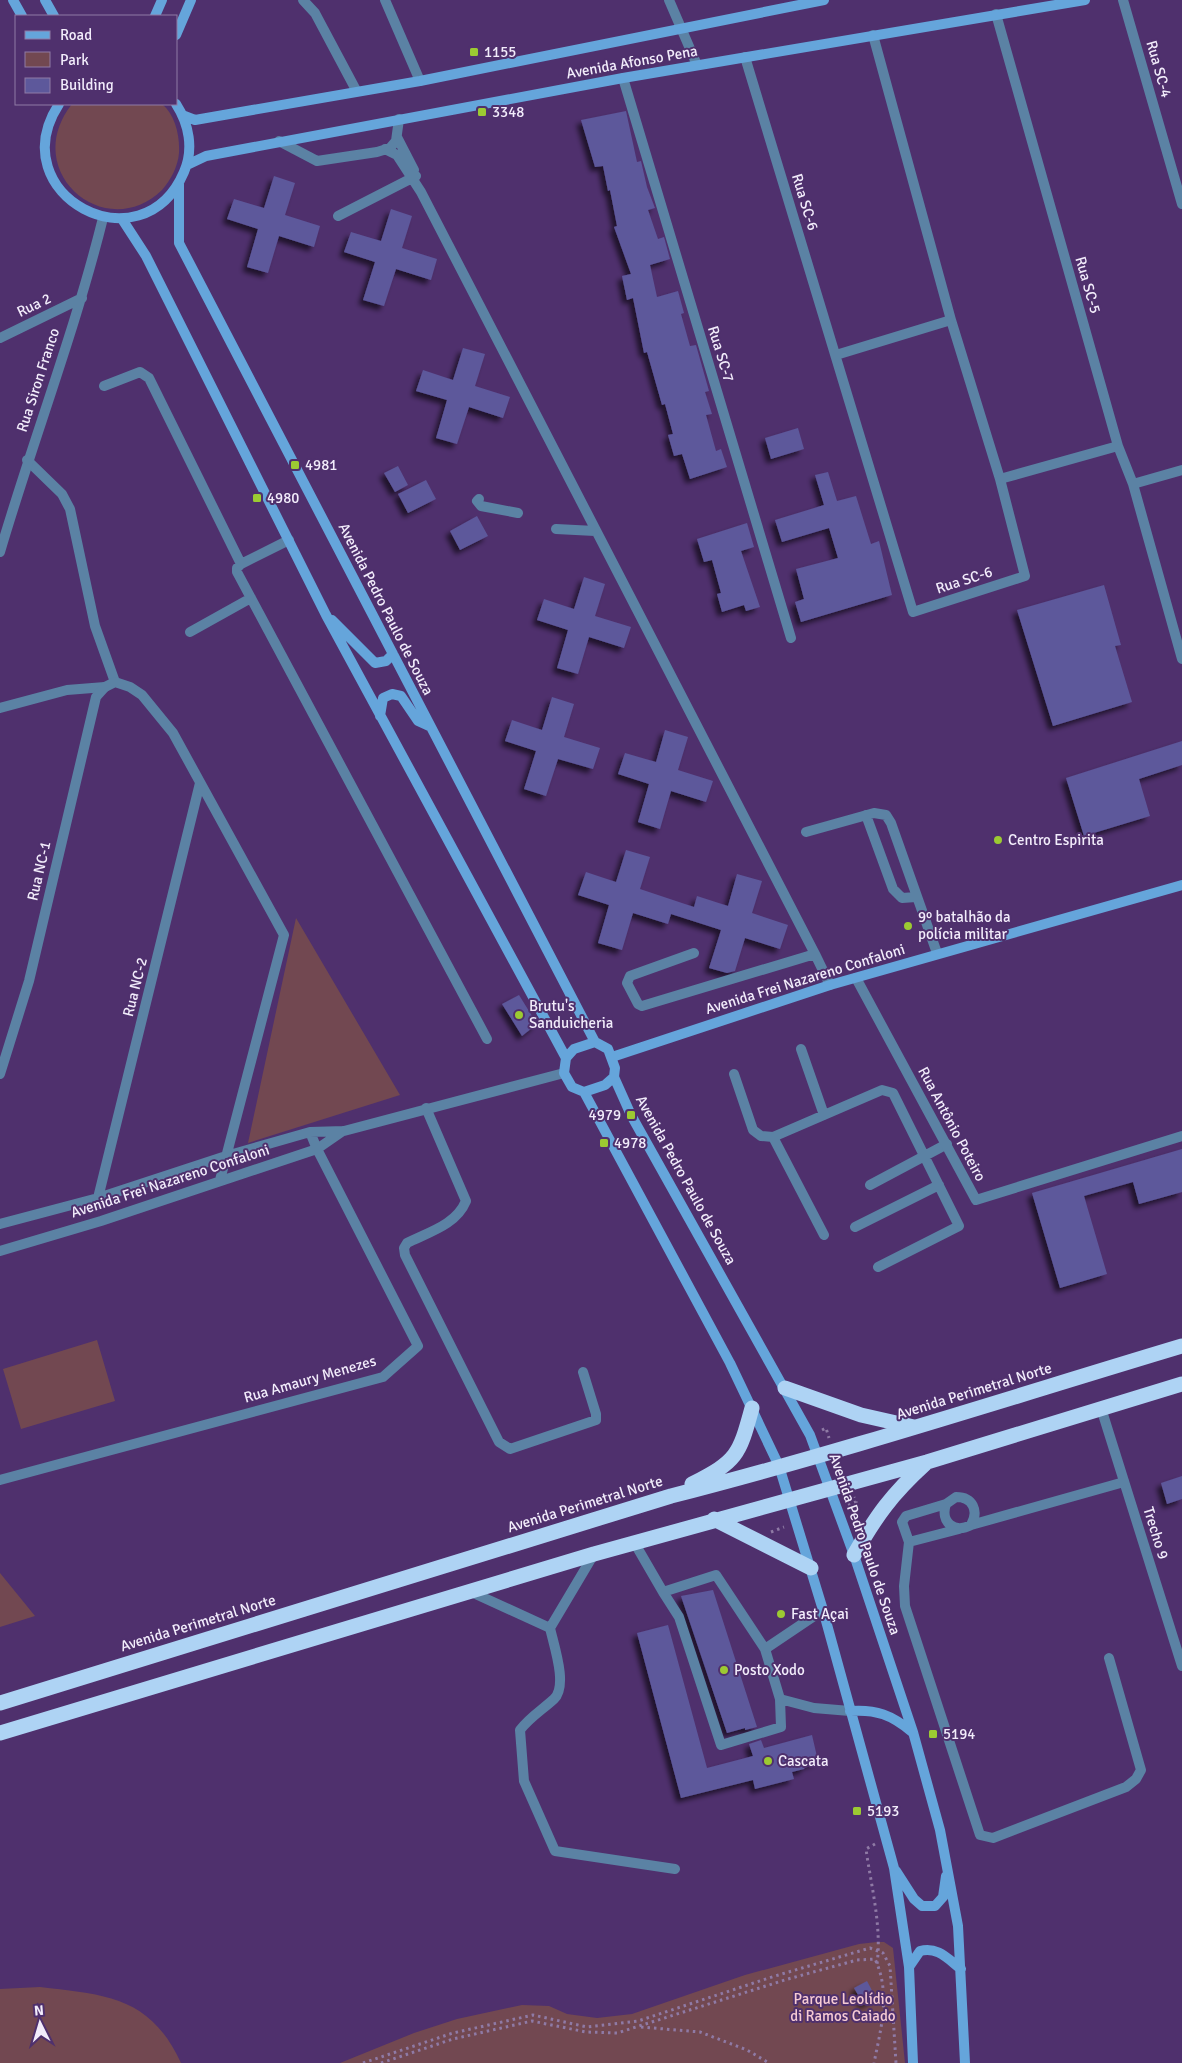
<svg xmlns="http://www.w3.org/2000/svg" width="1182" height="2063" font-family="Signika,sans-serif">
	<defs>
		<filter id="shadow"><feDropShadow dx="-4.5" dy="4.5" stdDeviation="2.5" flood-color="#0009"/></filter>
	</defs>
	<rect width="100%" height="100%" fill="#4f306d"/>
	<path fill="#724851" d="M72,104h90c13,11 18,31 17,49 -1,13 -8,27 -17,37 -57,55 -143,-19 -90,-86z
		M296,918l104,177 -152,48z
		M97,1340l18,61 -94,28 -18,-60z
		M0,1573l35,43 -35,11z
		M877,1942h7l9,6 12,115h-565l74,-30 43,-14 65,-14 27,1 18,8 30,4 35,-4 113,-39 114,-31z
		M40,1987c66,8 110,9 141,76h-181v-74z"/>
	<path fill="#5d589b" filter="url(#shadow)" d="M626,111l11,51 4,-1 6,26 8,21 -7,2 10,29 6,-2 6,22 -20,6 7,32 21,-6 6,22 -3,1 9,32 6,-1 13,46 -4,1 7,22 -6,1 10,36 5,-2 6,18 -37,12 -8,-25 -8,2 -6,-21 5,-1 -8,-30 -3,1 -15,-53 -3,1 -11,-55 -6,2 -5,-24 9,-2 -17,-47 3,-1 -7,-36 -2,1 -5,-25 -8,1 -14,-47z
		M274,176l21,7 -10,32 35,11 -6,21 -35,-11 -11,37 -21,-6 11,-38 -31,-10 7,-20 30,9z
		M391,209l21,7 -10,32 35,11 -6,21 -35,-11 -12,37 -21,-6 12,-38 -31,-10 7,-20 30,9z
		M463,348l22,6 -10,32 35,11 -7,21 -34,-11 -12,37 -21,-6 11,-38 -31,-9 7,-21 30,10z
		M798,428l6,21 -33,10 -6,-21z
		M398,466l10,19 -13,7 -11,-19z
		M828,472l9,29 19,-5 15,48 8,-3 13,54 -91,27 -6,-20 9,-3 -8,-30 42,-11 -9,-30 -47,14 -7,-22 49,-15 -9,-30z
		M426,480l10,19 -28,14 -10,-19z
		M477,516l11,20 -28,14 -10,-19z
		M747,523l7,24 -13,4 19,56 -14,4 -2,-6 -22,7 -5,-18 4,-1 -9,-33 -8,2 -7,-23z
		M584,577l21,7 -10,32 36,11 -7,21 -35,-11 -11,37 -21,-6 11,-38 -31,-10 7,-21 30,10z
		M1104,585l17,60 -6,1 17,56 -79,24 -36,-116z
		M552,697l22,7 -10,33 36,11 -7,21 -35,-10 -12,37 -22,-7 12,-38 -31,-10 7,-21 30,10z
		M665,730l23,7 -10,33 35,11 -7,21 -35,-11 -11,38 -22,-7 11,-38 -31,-10 7,-21 31,9z
		M1182,741v24l-43,14 11,37 -66,20 -18,-58z
		M626,850l24,7 -10,32 54,18 3,-11 31,10 9,-32 25,7 -10,32 36,12 -8,24 -35,-11 -10,33 -8,2 -18,-5 12,-38 -50,-16 -3,10 -35,-11 -11,37 -24,-7 11,-38 -31,-10 8,-23 30,10z
		M519,995l18,29 -15,12 -20,-32z
		M1182,1149v43l-43,12 -6,-22 -49,14 23,78 -47,14 -28,-95z
		M1182,1476v23l-15,5 -6,-21z
		M713,1590l44,137 -12,3v-2l-18,5 -46,-137z
		M668,1625l39,143 46,-12 -4,-12 12,-4 3,8 48,-13 6,26 -12,4 -2,4 -12,3 2,7 -39,10 -2,-9 -72,18 -44,-165z
		M867,1981l9,17 -12,7 -10,-17z"/>
	<g fill="none" stroke-linecap="round" stroke-linejoin="round">
		<path stroke="#8f7aa5" stroke-width="3" stroke-dasharray="2.5 4" stroke-linecap="butt" d="M822,1430l4,-2 3,10
			M848,1505l8,-3 -2,-5
			M771,1532l13,-5
			M875,1844l-9,5c5,37 16,77 11,115
			M641,2027l59,5 47,18 22,13
			M363,2063l90,-30 80,-18 54,12 51,-6 137,-45 95,-28 13,5 7,13 6,97
			M381,2063l72,-24 79,-18 54,11 31,1 171,-54 69,-19 18,-1c16,34 6,69 -1,104"/>
		<path stroke="#5b82a4" stroke-width="10" d="M397,137l17,33
			M279,141l38,20 60,-9 13,-4 6,-7 3,-22
			M385,149l12,6 24,37 394,762 -173,52 -4,-2 -11,-21 3,-7 64,-23
			M338,216l78,-40
			M104,386l36,-14 9,6 92,186
			M27,460l35,34 8,15 25,117 20,56
			M479,499l-2,2 4,5 37,7
			M556,529l39,2
			M289,540l-48,24 -4,4v4l250,467
			M190,632l61,-34
			M0,708l67,-18 38,-3
			M866,815l27,74 9,9 14,-1
			M806,832l68,-19 12,2 5,8 46,130
			M815,954l15,31
			M801,1049l23,66
			M734,1074l19,56 8,6 12,1
			M426,1108l40,93c-10,24 -37,31 -59,42l-3,5 1,7 94,187 11,7 86,-29v-6l-13,-42
			M870,1185l77,-41
			M855,1227l84,-42
			M824,1235l-51,-98 109,-47 11,3 66,133 -81,41
			M946,1504c-6,18 8,30 25,21 8,-14 2,-28 -15,-28l-10,7 -40,12 -4,6 7,20 50,-13
			M971,1525l153,-43
			M634,1542l29,50 53,-17 49,74
			M909,1542l-5,44 1,20 75,229 13,3 133,-51 10,-8 5,-9 -32,-112
			M594,1554l-44,74c4,18 18,58 4,71 -12,11 -24,18 -34,31l4,51 31,70 120,18
			M469,1591l81,37
			M663,1592l16,25 42,128 60,-18 -1,-28 -15,-50 58,-39
			M780,1699l34,9 36,3"/>
		<path stroke="#5b82a4" stroke-width="10" d="M303,0l12,13 41,77
			M385,0l35,81
			M669,0l28,65
			M1123,0l59,204
			M996,14l122,432 -118,33
			M745,57l168,555 112,-36 -25,-97 -49,-159 -78,-285
			M623,78l168,560
			M0,338l82,-40
			M836,355l115,-35
			M1118,446l15,38
			M1182,470l-49,14 49,175
			M0,552c33,-112 75,-221 103,-334
			M856,978l120,222 206,-64
			M0,1074l29,-93 67,-284 9,-10 10,-5 15,5 12,8 31,38 111,202 -64,245
			M98,1198l102,-415
			M0,1224l98,-26 128,-42 84,-24 34,-1 220,-58
			M0,1251l101,-30 216,-72 26,-18
			M1101,1408l81,258
			M0,1480l383,-103 35,-31 -101,-197 -7,-17"/>
		<path stroke="#65a5db" stroke-width="10" d="M13,0l9,16
			M45,0l9,16
			M155,16l7,-16
			M176,35l15,-35
			M59,104c-59,91 83,166 125,68 10,-23 5,-48 -8,-68
			M182,115l13,5 225,-39 404,-81
			M187,165l19,-9 417,-78 462,-78
			M179,184v59l416,799
			M122,219l24,37 180,359 240,443
			M332,620l43,43 11,-2 7,-7
			M380,716l3,-18 9,-4 9,2 17,25 11,5
			M595,1042l13,7 7,19 -1,9 -9,8 -21,7 -12,-5 -8,-14 2,-15 8,-9z
			M612,1057l218,-72 352,-100
			M614,1077l17,38 179,320 44,120 59,177 27,98 18,96 7,137
			M584,1092l146,271 49,103 44,144 71,258 15,99 4,96
			M850,1711c26,-2 42,4 62,21
			M896,1871l18,28 8,7h13l8,-9 3,-21
			M909,1967l11,-16c17,-5 28,8 41,18"/>
		<path stroke="#aed3f4" stroke-width="15" d="M785,1388l76,27 53,12
			M692,1484c45,-23 47,-28 60,-76
			M714,1519l97,49
			M854,1555c22,-39 38,-61 71,-91
			M0,1703l671,-207c172,-44 341,-99 511,-150
			M0,1733l594,-179 333,-92 255,-78"/>
	</g>
	<g fill="#9cca32" stroke="#4f306d" stroke-width="2">
		<rect x="469" y="47" width="10" height="10" rx="2.5"/>
		<rect x="477" y="107" width="10" height="10" rx="2.5"/>
		<rect x="290" y="460" width="10" height="10" rx="2.5"/>
		<rect x="252" y="493" width="10" height="10" rx="2.5"/>
		<circle cx="998" cy="840" r="5"/>
		<circle cx="908" cy="926" r="5"/>
		<circle cx="519" cy="1015" r="5"/>
		<rect x="626" y="1110" width="10" height="10" rx="2.5"/>
		<rect x="599" y="1138" width="10" height="10" rx="2.5"/>
		<circle cx="781" cy="1614" r="5"/>
		<circle cx="724" cy="1670" r="5"/>
		<rect x="928" y="1729" width="10" height="10" rx="2.5"/>
		<circle cx="768" cy="1761" r="5"/>
		<rect x="852" y="1806" width="10" height="10" rx="2.5"/>
	</g>
	<g text-anchor="middle" dominant-baseline="central" stroke-width="4" stroke-linejoin="round" paint-order="stroke">
		<g font-size="15" fill="#f2ecfb" stroke="#4f306d" text-anchor="start">
			<text x="484" y="52">1155</text>
			<text x="492" y="112">3348</text>
			<text x="305" y="465">4981</text>
			<text x="267" y="498">4980</text>
			<text x="1008" y="840">Centro Espirita</text>
			<text x="918" y="917">9º batalhão da<tspan x="918" dy="17">polícia militar</tspan></text>
			<text x="529" y="1006">Brutu's<tspan x="529" dy="17">Sanduicheria</tspan></text>
			<text x="621" y="1115" text-anchor="end">4979</text>
			<text x="614" y="1143">4978</text>
			<text x="791" y="1614">Fast Açai</text>
			<text x="734" y="1670">Posto Xodo</text>
			<text x="943" y="1734">5194</text>
			<text x="778" y="1761">Cascata</text>
			<text x="867" y="1811">5193</text>
		</g>
		<g font-size="15" fill="#f2ecfb" stroke="#4f306d">
			<text transform="translate(632 62) rotate(-10)">Avenida Afonso Pena</text>
			<text transform="translate(1159 69) rotate(74)">Rua SC-4</text>
			<text transform="translate(805 202) rotate(73)">Rua SC-6</text>
			<text transform="translate(1088 285) rotate(74)">Rua SC-5</text>
			<text transform="translate(34 305) rotate(-26)">Rua 2</text>
			<text transform="translate(721 354) rotate(73)">Rua SC-7</text>
			<text transform="translate(38 380) rotate(-72)">Rua Siron Franco</text>
			<text transform="translate(964 580) rotate(-18)">Rua SC-6</text>
			<text transform="translate(386 609) rotate(63)">Avenida Pedro Paulo de Souza</text>
			<text transform="translate(39 871) rotate(-77)">Rua NC-1</text>
			<text transform="translate(805 979) rotate(-17)">Avenida Frei Nazareno Confaloni</text>
			<text transform="translate(135 987) rotate(-76)">Rua NC-2</text>
			<text transform="translate(952 1124) rotate(62)">Rua Antônio Poteiro</text>
			<text transform="translate(686 1180) rotate(61)">Avenida Pedro Paulo de Souza</text>
			<text transform="translate(170 1181) rotate(-18)">Avenida Frei Nazareno Confaloni</text>
			<text transform="translate(310 1379) rotate(-16)">Rua Amaury Menezes</text>
			<text transform="translate(974 1391) rotate(-17)">Avenida Perimetral Norte</text>
			<text transform="translate(585 1504) rotate(-17)">Avenida Perimetral Norte</text>
			<text transform="translate(1156 1533) rotate(73)">Trecho 9</text>
			<text transform="translate(865 1544) rotate(71)">Avenida Pedro Paulo de Souza</text>
			<text transform="translate(198 1623) rotate(-17)">Avenida Perimetral Norte</text>
		</g>
		<g font-size="15" fill="#f6cbd3" stroke="#4f306d">
			<text x="843" y="1999">Parque Leolídio<tspan x="843" dy="17">di Ramos Caiado</tspan></text>
		</g>
	</g>
	<rect x="15" y="15" width="162" height="90" fill="#4f306d" stroke="#907ba6"/>
	<rect x="25" y="31" width="25" height="8" fill="#65a5db" stroke="#907ba6"/>
	<text x="60" y="40" font-size="15" fill="#f2ecfb">Road</text>
	<rect x="25" y="52" width="25" height="15" fill="#724851" stroke="#907ba6"/>
	<text x="60" y="65" font-size="15" fill="#f2ecfb">Park</text>
	<rect x="25" y="78" width="25" height="15" fill="#5d589b" stroke="#907ba6"/>
	<text x="60" y="90" font-size="15" fill="#f2ecfb">Building</text>
	<g transform="translate(40 2023) rotate(355)" stroke="#4f306d" stroke-width="4" paint-order="stroke">
	<path d="M0-4L9 19L0 12L-9 19Z" fill="#f2ecfb"/>
	<text y="-8" font-size="14" font-weight="bold" text-anchor="middle" fill="#f2ecfb">N</text>
	</g>
</svg>
